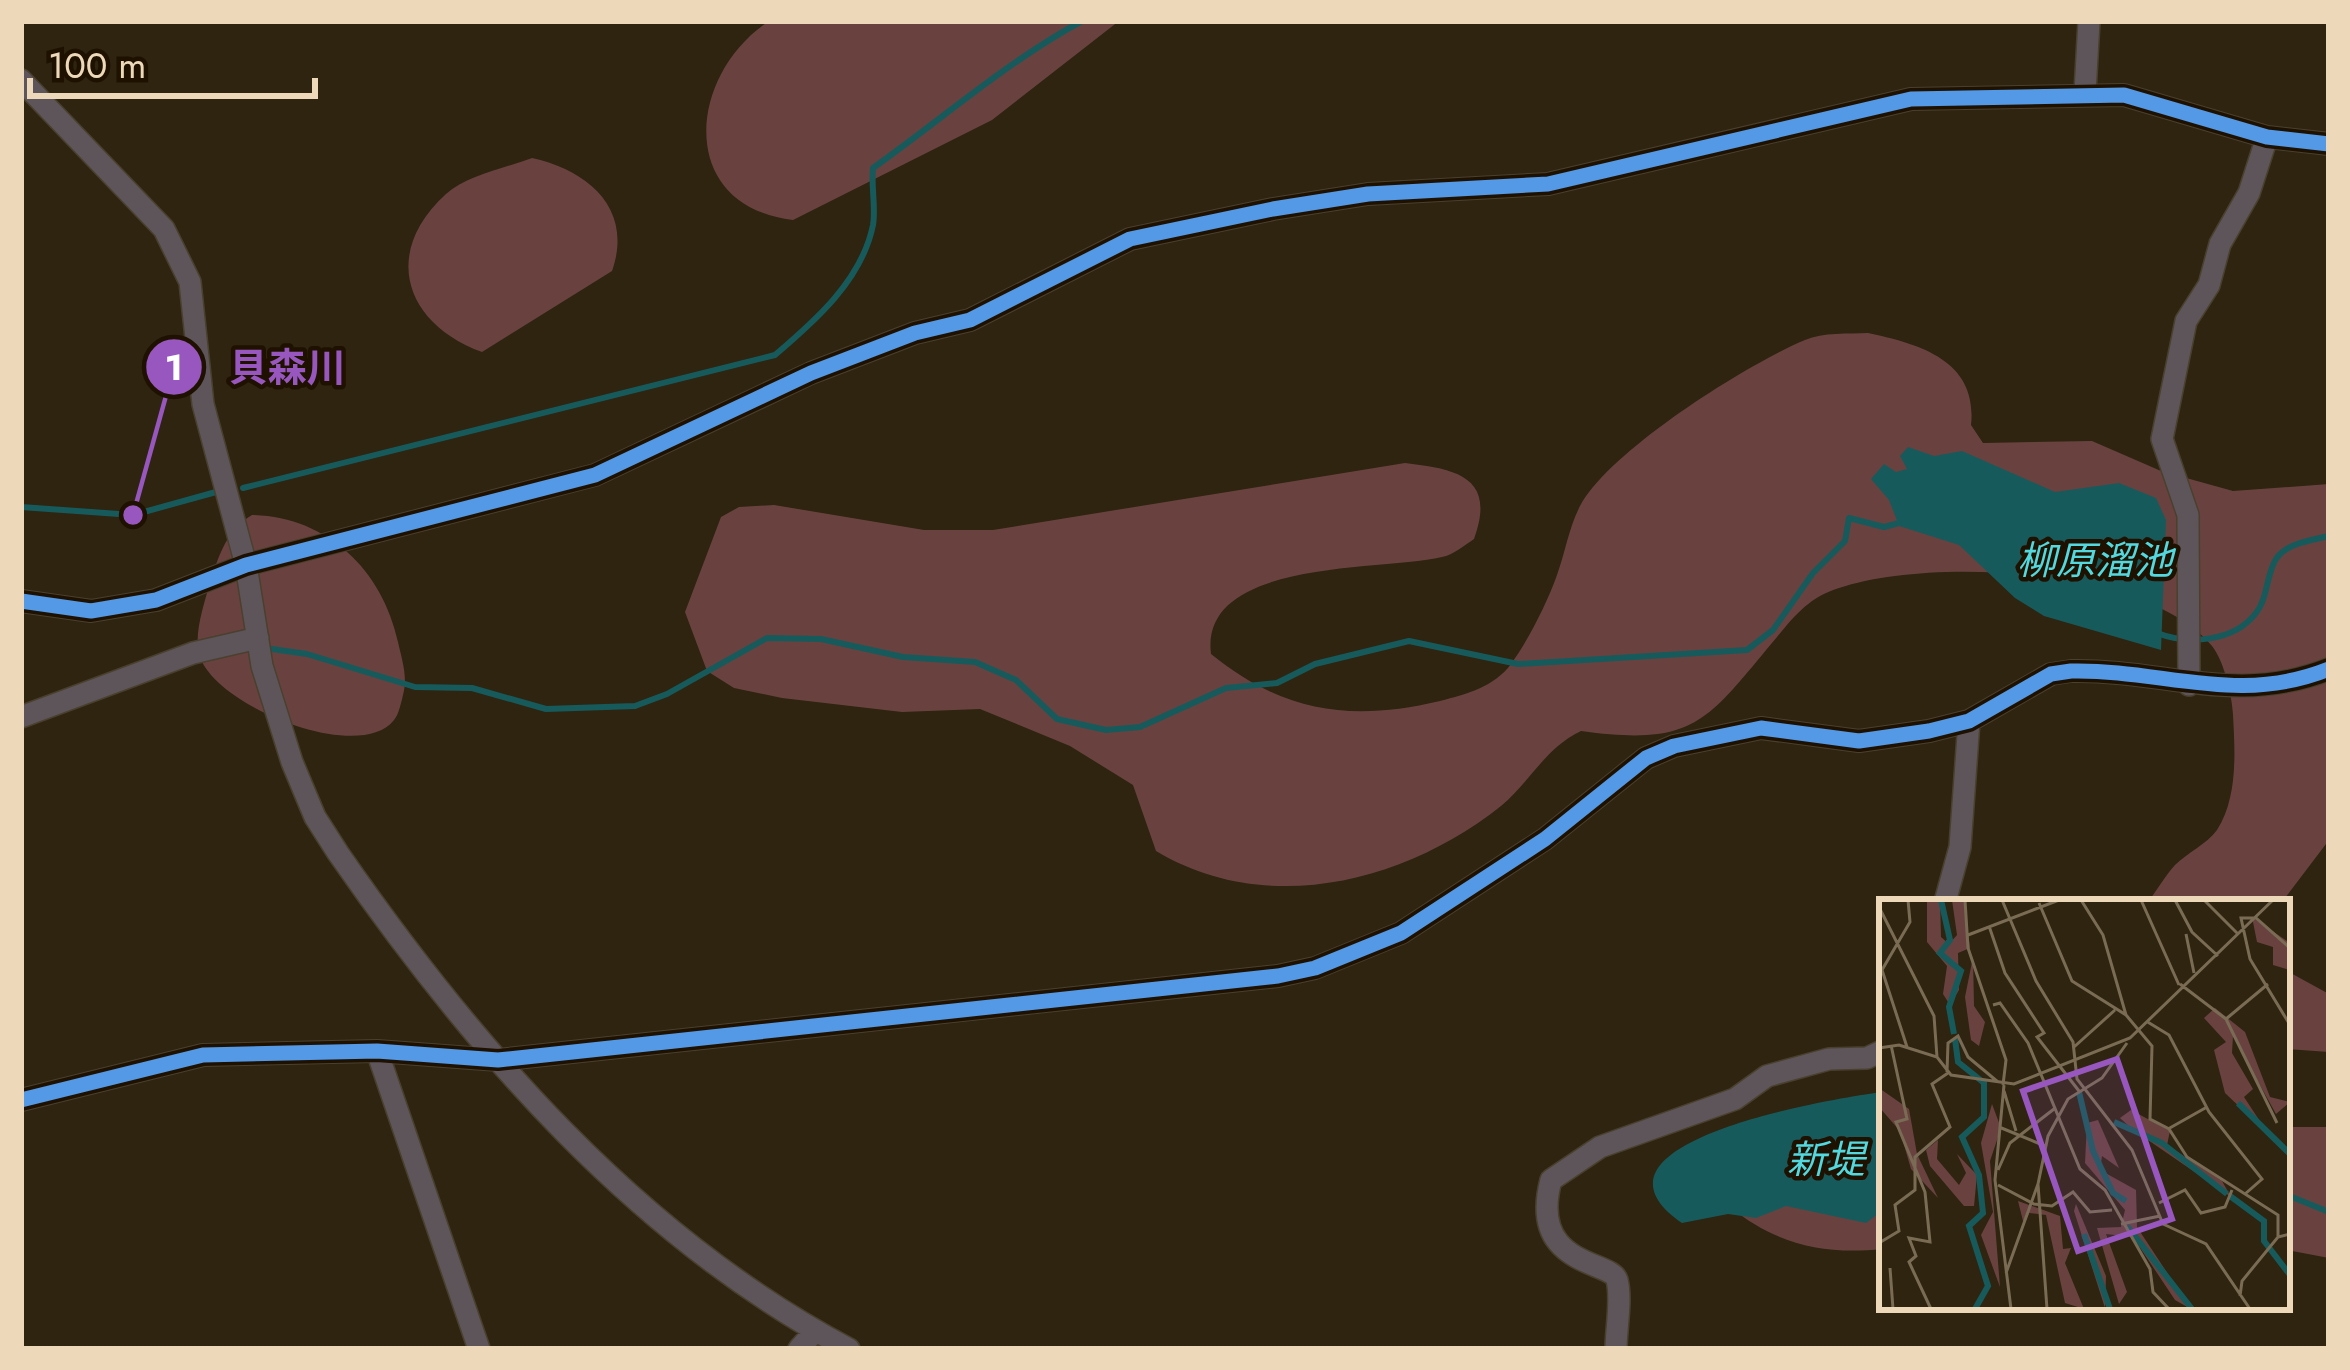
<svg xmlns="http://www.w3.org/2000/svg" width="2350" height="1370" font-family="Jost,'Noto Sans JP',sans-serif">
	<rect width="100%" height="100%" fill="#2e2410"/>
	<path fill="#694240" d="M769,21h350l-127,99 -199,100c-117,-14 -106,-145 -24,-199z
		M532,158c55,12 102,50 80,113l-130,81c-77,-28 -101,-99 -36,-158 21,-19 60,-26 86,-36z
		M1868,333c51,11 110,27 103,92l12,18 109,-2 69,30 72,20 96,-7v356l-47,62h-134c9,-12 17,-26 27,-37 12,-12 32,-21 42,-35 21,-33 18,-78 16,-115 -1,-20 -9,-54 -21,-69 -65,-79 -281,-89 -373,-58 -29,9 -43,26 -62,49 -70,83 -80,110 -196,94 -36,17 -50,50 -80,75 -97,77 -235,111 -345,45l-23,-66 -63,-39 -90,-37 -78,3 -120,-14 -48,-10 -27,-17 -22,-59 36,-95 18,-10 35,-2 150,25h69l412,-67c50,6 92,13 69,76 -9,6 -21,16 -32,18 -58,14 -243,1 -231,97 73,59 140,68 229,47 27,-7 54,-14 71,-37 18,-25 36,-61 46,-89 8,-22 12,-48 23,-69 29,-55 167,-142 225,-166 18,-8 44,-6 63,-7z
		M252,515c75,2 130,54 146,127 4,18 10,35 5,53 -2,8 -4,19 -9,25 -35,45 -182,-15 -195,-66 -5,-21 5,-50 11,-71 9,-28 16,-52 42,-68z
		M2287,971l42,23v58l-42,-3z
		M1882,1119v130c-59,6 -106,-5 -152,-42z
		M2287,1127h42v131l-42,-8z"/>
	<path fill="#175a5c" d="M1908,447l26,9 28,-5 93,41 64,-9 37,15 10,22 -5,130 -117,-34 -29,-18 -56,-53 -60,-19 -10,-26 -18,-21 13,-15 12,8 11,-3 -7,-13z
		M1882,1092v119l-16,12 -80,-17 -30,12 -28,-4 -46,9c-117,-81 154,-125 200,-131z"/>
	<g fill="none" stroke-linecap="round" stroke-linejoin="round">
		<path stroke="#175a5c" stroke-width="6" d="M243,488l532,-133c40,-34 87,-75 98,-130 3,-17 -2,-39 0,-57 69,-49 135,-107 209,-147
			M21,507l112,8 83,-23
			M2157,633c31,12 77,9 99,-20 12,-15 10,-38 20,-54 10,-16 37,-19 53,-23
			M265,648l42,6 108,33 57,1 74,21 89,-3 32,-12 100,-56 54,1 82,18 72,5 41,18 41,39 49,11 34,-3 86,-39 51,-5 38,-19 94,-23 109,23 229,-14 26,-20 40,-57 32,-32 4,-23 35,9 15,-4
			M2287,1195l42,17"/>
		<g stroke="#4a402e" stroke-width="24">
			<path id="minor" d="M21,80l143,149 26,53 13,122 43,161 16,101 30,96 23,55 23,36c135,195 299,384 511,496
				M2085,92l4,-71
				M21,601l70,10 65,-11 90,-35 349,-90 216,-102 104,-40 55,-13 160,-81 143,-30 95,-15 180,-10 363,-85 213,-4 143,42 62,7
				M2189,685l-1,-170 -26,-76 24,-118 23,-36 11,-41 29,-51 18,-56
				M21,717l172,-64 65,-15
				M1945,902l15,-55 9,-126
				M377,1051l102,298
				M21,1100l182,-45 174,-4 121,9 780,-84 37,-8 86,-35 144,-94 101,-81 28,-12 87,-18 98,13 70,-10 40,-10 82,-47 20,-3c92,-2 165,35 258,-2
				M799,1349l16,-18
				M1616,1349c0,-20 6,-50 1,-69 -6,-20 -89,-13 -66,-100l49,-33 135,-48 32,-23 62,-17 38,-1 15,-7"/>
		</g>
		<use href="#minor" stroke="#5d555a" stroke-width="21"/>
		<g stroke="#1f1100" stroke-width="22">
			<path id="cycleway" d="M21,601l70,10 65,-11 90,-35 349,-90 216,-102 104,-40 55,-13 160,-81 143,-30 95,-15 180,-10 363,-85 213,-4 143,42 62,7
				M21,1100l182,-45 174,-4 121,9 780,-84 37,-8 86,-35 144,-94 101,-81 28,-12 87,-18 98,13 70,-10 40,-10 82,-47 20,-3c92,-2 165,35 258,-2"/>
		</g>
		<use href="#cycleway" stroke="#5399e6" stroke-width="15"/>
	</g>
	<g text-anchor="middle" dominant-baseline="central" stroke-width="9" stroke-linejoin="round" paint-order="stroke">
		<g font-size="39" font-style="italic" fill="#51d9df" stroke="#1f1100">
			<text x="2095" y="560">柳原溜池</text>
			<text x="1826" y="1159">新堤</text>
		</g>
	</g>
	<g transform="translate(1879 899)">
		<rect width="411" height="411" fill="#2e2410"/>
		<path d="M48,1h13l1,37 8,7 8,-9 -5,-35h12l6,48 -12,5 1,37 -9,15 -7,-11 4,-28 -20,-24zM373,18l38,26v27l-17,-5v-18l-16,-5zM94,58l1,49 11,16 -6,24 -8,-6 -6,-43zM336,109l30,24 25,65 20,5 -14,12 -43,-78 -1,17 21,36 -9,8 25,38 -44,-42 -11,-43 12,-8 -22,-24zM0,189l30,21 8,45 21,44 -27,-29 -11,-38 -21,-24zM113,205l9,24 -11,33 10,126 -19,-52 12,-23 -12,-69zM252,211l39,21 -3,14 55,36 9,16 -99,-68 -12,-11zM219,221l21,48 -17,-12 -2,14 36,20 1,37 54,82 -16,-9 -42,-63 -27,-3 21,58 -8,12 -22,-76 24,-1 4,-17 -40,-47 2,-40zM59,241l-1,19 22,26 7,-12 -9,-19 20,21 -3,31h-10l-34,-40 -4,-16zM139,302l42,15 3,33 8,-1 -6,15 19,46 -19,-6 -19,-88 -17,-2 -5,12zM197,305l30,72 -1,32 -31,-97z" fill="#694240"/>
		<path fill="none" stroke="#175a5c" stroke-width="6" d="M62,1l9,40 -10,13 21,18 -12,36 5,27M76,140l3,23 26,21v34l-22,20 17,38 4,38 -14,13 19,60 -13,23M200,193l14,59 20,42 13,8M359,204l52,51M235,223l48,21 65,51M351,297l34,25v20l26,34M248,327l65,83M205,335l26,75"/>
		<path fill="none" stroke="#7a6c54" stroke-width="3" d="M86,1l3,48 38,112 -3,25M123,1l34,81 37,61 4,37 55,71 31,74 43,20 44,65M202,1l22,35 23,80M262,1l38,85M296,1l17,32 26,24M325,1l34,34M160,4l33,78 54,34 26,31 -2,73 19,10 18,28 91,58v22M0,8l55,109 3,41M110,27l16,47 39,60 -7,4 42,54M307,35l8,39M89,36l91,-35M411,49l-34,-30h-15l9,41 40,66M301,85l46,35 51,104M114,106l7,-2 28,40 52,126 25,21 45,79 3,23 16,17M347,120l42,-35M267,122l23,14 40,77 53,67 -17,15M12,146l16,74 -11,3 29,70 5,50 -21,-4 7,18 -7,6 22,47M28,148l-25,-77 28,-48 -2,-22M195,148l41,-37M0,149l20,-3 38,12 14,18 63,9 116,-46 143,-138M68,173l1,-29 10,-7 10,21 30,25M125,186l-9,95 16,129M125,192l12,40M120,228l46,19M289,230l39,-22M119,271l12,-27 44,-34M119,286l36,19 18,2 21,-14 17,20 22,-2M280,304l26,-13 16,23 24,-6 7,-17M242,325l39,-8M0,344l20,-12 -4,-26 20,-15v-33l35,-30 -18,-43 16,-11M11,369l3,41M127,374l32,-89M361,397l2,-15 36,-44 12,-3M168,410l-9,-125 10,-48 20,-37 34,-21 25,-35"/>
		<path fill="#9857be" fill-opacity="0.15" stroke="#9857be" stroke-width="6" d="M238,160l55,160 -94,32 -55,-160z"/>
		<rect width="411" height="411" fill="none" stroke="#edd9b9" stroke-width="6"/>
	</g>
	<path fill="none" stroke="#9857be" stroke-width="4.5" d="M133 515L174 367"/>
	<g fill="#9857be" stroke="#1f1100" stroke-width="4.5">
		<circle cx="133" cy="515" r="12"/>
		<circle cx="174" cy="367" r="30"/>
	</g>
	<g font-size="36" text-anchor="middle" font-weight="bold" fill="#fff">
		<text x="174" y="380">1</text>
	</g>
	<g font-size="39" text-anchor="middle" font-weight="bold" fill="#9857be" stroke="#1f1100" stroke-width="9" stroke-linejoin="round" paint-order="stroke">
		<text x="287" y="381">貝森川</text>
	</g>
	<rect width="2350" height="1370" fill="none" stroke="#edd9b9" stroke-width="48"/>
	<path d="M30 78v18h285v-18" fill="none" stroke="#edd9b9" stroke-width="6"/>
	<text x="48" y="78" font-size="36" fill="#edd9b9" stroke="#1f1100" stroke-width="9" paint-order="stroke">100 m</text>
</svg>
